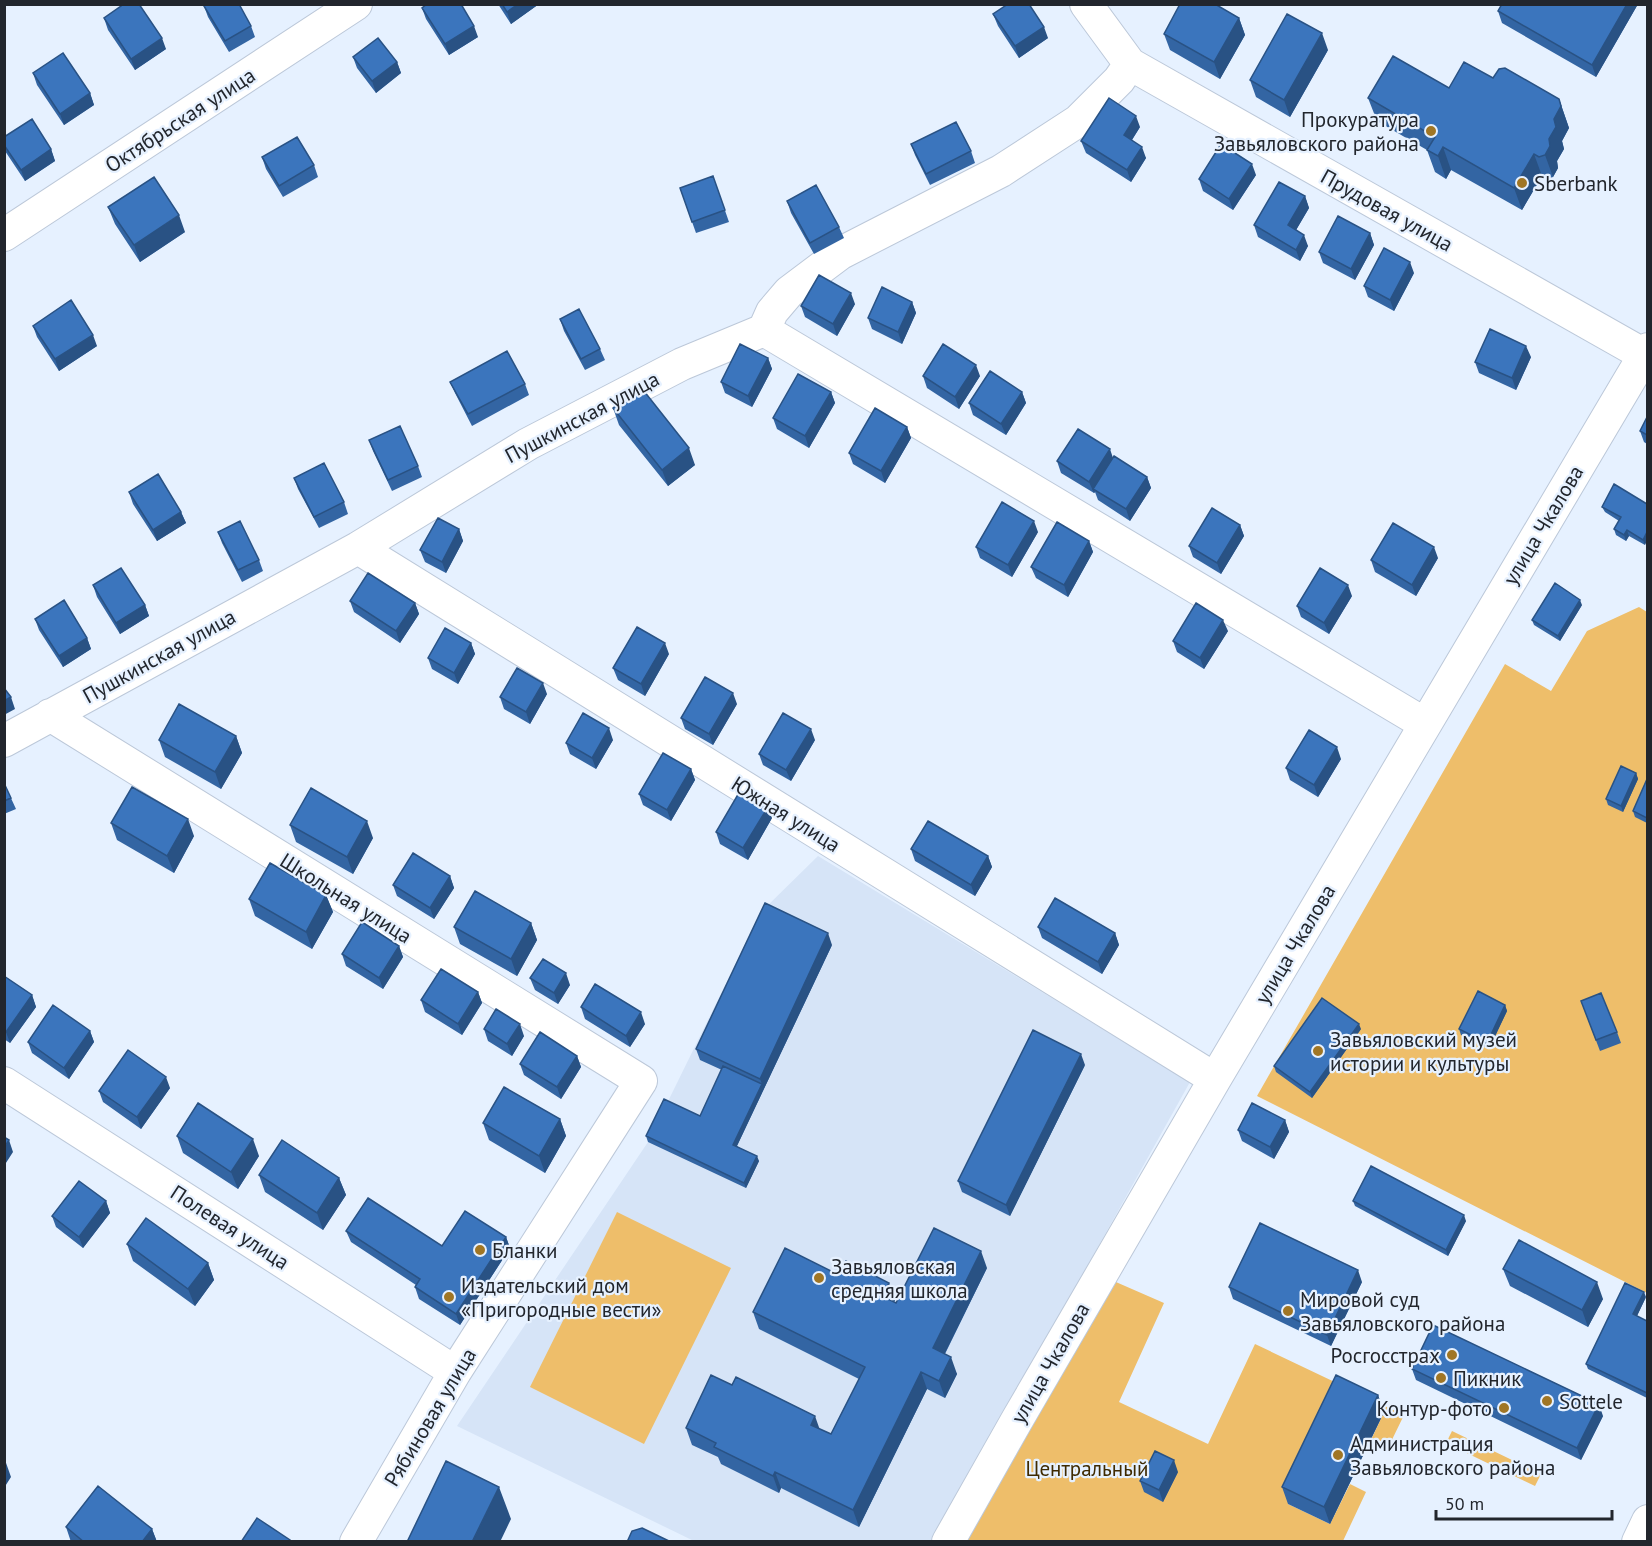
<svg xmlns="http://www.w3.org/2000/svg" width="1652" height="1546" font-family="'PT Sans',sans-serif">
	<rect width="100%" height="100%" fill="#e6f1ff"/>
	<path fill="#d6e4f7" d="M818,856l372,226 -256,459h-240l-237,-115 191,-284 113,-230z"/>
	<path fill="#eebe6a" d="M1639,607l8,5v681l-390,-197 248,-432 46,27 36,-60z
		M617,1212l114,56 -87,176 -114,-57z
		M1109,1279l55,24 -45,99 89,42 47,-100 149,71 -17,35 -17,-8 14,-30 -96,92 42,20 20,-40 16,8 -23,49 -383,1z
		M1452,1431l89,43 -6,12 -89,-43z"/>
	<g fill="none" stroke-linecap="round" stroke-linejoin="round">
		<g stroke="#bcc8d9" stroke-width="34">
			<path id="minor" d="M1086,4l44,60 518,293
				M4,235l352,-231
				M764,330l661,394
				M358,548l857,531
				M50,715l591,366 -186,291 -99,170
				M4,741l354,-193 170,-104 154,-80 82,-34 8,-18 17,-20 52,-39 160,-82 77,-50 41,-41 11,-16
				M4,1083l451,289
				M948,1542l69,-122 198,-341 433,-730
				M1638,1542l10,-21"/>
		</g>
		<use href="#minor" stroke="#fff" stroke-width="32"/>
	</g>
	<path fill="#3365a3" d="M498,4h41l-28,20z
		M1638,4l-42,73 -94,-54 -4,-12z
		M204,6l47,20 4,11 -26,15 -21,-35z
		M422,8l56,29 -29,18 -23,-36z
		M993,14l55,24 -29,20 -21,-32z
		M104,18l62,31 -31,21 -27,-40z
		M1239,18l6,17 -25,44 -50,-29 -6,-16z
		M1328,50l-38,67 -34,-20 -6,-17z
		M353,57l44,5 4,11 -25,20 -19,-25z
		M33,73l57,20 4,12 -30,20 -27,-40z
		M1493,78l66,21 10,29 -7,13 2,8 -7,12 1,7 -5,9 -5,2 -6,-3 -20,34 -71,-40 -5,9 -11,-7 -8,-22 -50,-29 -9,-23 81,-10z
		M1140,127l-8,13 14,18 -15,24 -45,-29 -5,-12z
		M4,137l47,12 4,12 -30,20 -20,-30z
		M911,144l60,7 4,12 -45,22 -15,-30z
		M262,157l52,8 4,12 -35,20 -17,-28z
		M1256,175l-23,35 -30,-19 -4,-12z
		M713,176l16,46 -33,11 -16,-45z
		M1305,196l4,12 -13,22 12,16 -8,15 -42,-24 -4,-12z
		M787,201l52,26 5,11 -30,16 -23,-41z
		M108,207l77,25 -45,30 -25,-38z
		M1370,233l4,12 -19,35 -32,-17 -4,-11z
		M1414,273l-20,38 -26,-14 -4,-11z
		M912,302l4,11 -14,31 -30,-15 -4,-11z
		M855,304l-18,32 -32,-19 -4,-11z
		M560,319l40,30 5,11 -20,10 -21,-39z
		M33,326l64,20 -38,25 -22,-34z
		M1531,357l-15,33 -37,-17 -4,-11z
		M768,358l4,11 -20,38 -27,-14 -4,-11z
		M923,376h57l-21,33 -32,-21z
		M450,382l75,2 4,11 -57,31 -17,-33z
		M831,392l4,11 -26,45 -32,-19 -4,-11z
		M1022,392l4,11 -20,32 -33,-20 -4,-12z
		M613,408l82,57 -27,21 -49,-61z
		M1647,417v27l-3,-2 -4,-11z
		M907,427l4,11 -26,45 -32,-19 -4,-11z
		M369,440l49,26 4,11 -30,14 -19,-40z
		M1113,458l34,19 4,11 -21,33 -32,-21 -3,-8 -1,1 -33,-20 -4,-12z
		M294,478l50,24 4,12 -29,14 -21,-39z
		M129,492l52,20 5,11 -29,18 -24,-37z
		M1647,504l-2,41 -16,-9 -3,5 -10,-6 -2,-6 5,-8 -14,-9 -3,-5z
		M1240,525l4,11 -23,38 -28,-17 -4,-11z
		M459,529l4,12 -17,32 -21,-11 -5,-12z
		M218,532l41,28 4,11 -21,11 -20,-39z
		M1038,532l-26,45 -32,-19 -4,-11z
		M1089,541l4,11 -25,45 -32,-19 -5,-11z
		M1438,558l-22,38 -41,-24 -4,-12z
		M93,585l52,20 4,11 -29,18 -23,-37z
		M1352,596l-23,38 -28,-17 -4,-11z
		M350,601l65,2 4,11 -19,29 -46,-31z
		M1582,605l-22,36 -26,-16 -2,-5z
		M35,619l52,19 4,11 -28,18 -24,-37z
		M1228,631l-24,38 -27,-17 -4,-11z
		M471,643l4,11 -17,30 -26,-15 -4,-11z
		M669,654l-24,42 -27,-16 -5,-12z
		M547,694l-17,30 -26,-15 -4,-12z
		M737,704l-24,41 -28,-16 -4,-11z
		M236,736l6,17 -21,36 -56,-32 -6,-17z
		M613,740l-17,29 -26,-15 -4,-11z
		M815,740l-24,41 -28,-16 -4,-11z
		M1341,759l-23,38 -28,-17 -4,-12z
		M691,769l4,11 -24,41 -28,-16 -4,-11z
		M1636,773l2,6 -15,33 -15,-7 -2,-6z
		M1647,779v44l-12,-6 -2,-6z
		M4,783l12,26 -12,5z
		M772,818l-24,42 -28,-16 -4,-12z
		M111,823l83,13 -20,37 -57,-33z
		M290,825l83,13 -20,36 -57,-32z
		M911,849l77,7 4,11 -17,29 -60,-35z
		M450,876l4,12 -20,31 -37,-23 -4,-11z
		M326,895l7,17 -21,37 -57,-33 -6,-17z
		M531,923l6,17 -20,36 -57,-32 -6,-17z
		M1038,927l77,6 4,12 -17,29 -60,-36z
		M832,945l-95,201 22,15 -13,27 -98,-46 -2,-6 54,-20 22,-46 -22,-10 -4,-11z
		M399,946l4,11 -20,32 -37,-23 -4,-12z
		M4,976l28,19 4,12 -26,36 -6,-4z
		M530,978l40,7 -12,19 -23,-14z
		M478,992l4,11 -20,32 -37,-23 -4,-12z
		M1581,1001l36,31 4,11 -21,8z
		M1505,1005l2,6 -18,38 -28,-14 -2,-6z
		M581,1007l64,17 -15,23 -45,-28z
		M484,1029l40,7 -12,20 -24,-15z
		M1361,1029l-49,69 -36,-26 -2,-6z
		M90,1031l4,11 -25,37 -37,-26 -4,-11z
		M577,1056l4,11 -20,32 -37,-24 -4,-11z
		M1085,1065l-75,151 -48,-24 -4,-11z
		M170,1088l-29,41 -38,-27 -4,-11z
		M560,1119l6,17 -21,37 -56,-33 -6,-17z
		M1285,1120l4,12 -15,27 -32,-18 -4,-11z
		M177,1136l82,20 -21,33 -55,-36z
		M259,1175l80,3 7,17 -23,35 -58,-38z
		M106,1201l4,12 -27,35 -27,-21 -4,-11z
		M1353,1201l113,20 -18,35 -93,-50z
		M346,1231l96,15 64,-9 4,11 -50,77 -41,-26 -4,-12 1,-2 -65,-43z
		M127,1244l81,19 6,17 -19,26 -62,-45z
		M987,1268l-42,86 12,20 -12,24 -18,-9 -68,138 -78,-39 -2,5 -58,-29 -3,-7 -26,-12 -6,-17 134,1 11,5 28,-55 -100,-50 -6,-17 86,-37 56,25 -1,2 2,1z
		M1503,1269l100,30 -15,28 -78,-41z
		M1362,1282l-31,64 -98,-47 -4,-12z
		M1646,1297l-9,19 10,5v77l-59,-29 -2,-5z
		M1412,1369l191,47 -22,44 -165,-80z
		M1378,1395l6,17 -54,112 -42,-20 -6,-17z
		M1178,1472l-15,30 -19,-10 -4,-11z
		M66,1527l86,2 5,13h-86z"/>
	<path fill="#295284" d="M518,4h21l-28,20 -4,-12z
		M1627,4h11l-42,73 -4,-12z
		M1239,18l6,17 -25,44 -6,-17z
		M474,26l4,11 -29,18 -4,-11z
		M1044,27l4,11 -29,20 -4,-12z
		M1322,33l6,17 -38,67 -6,-17z
		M162,38l4,11 -31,21 -4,-11z
		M397,62l4,11 -25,20 -4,-12z
		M90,93l4,12 -30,20 -4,-11z
		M1559,99l10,29 -7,13 2,8 -7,12 1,7 -5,9 -8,-22z
		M1136,116l4,11 -12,19 -4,-11z
		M1142,147l4,11 -15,24 -4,-12z
		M1443,147l8,23 -5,9 -8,-23z
		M51,149l4,12 -30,20 -4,-11z
		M1534,154l8,22 -20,34 -8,-22z
		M1252,164l4,11 -23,35 -4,-11z
		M1305,196l4,12 -17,29 -4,-12z
		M179,215l6,17 -45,30 -6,-17z
		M1370,233l4,12 -19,35 -4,-11z
		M1304,235l4,11 -8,15 -4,-11z
		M1410,262l4,11 -20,38 -4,-11z
		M851,293l4,11 -18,32 -4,-12z
		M912,302l4,11 -14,31 -4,-12z
		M93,335l4,11 -38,25 -4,-12z
		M1526,346l5,11 -15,33 -4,-12z
		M768,358l4,11 -20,38 -4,-11z
		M976,365l4,11 -21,33 -4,-12z
		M831,392l4,11 -26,45 -4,-12z
		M1022,392l4,11 -20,32 -5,-11z
		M907,427l4,11 -26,45 -4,-12z
		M689,448l6,17 -27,21 -6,-16z
		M1110,449l4,12 -21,28 2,3 -1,1 -5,-11z
		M1147,477l4,11 -21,33 -4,-12z
		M181,512l5,11 -29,18 -4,-11z
		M1034,521l4,11 -26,45 -4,-12z
		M1240,525l4,11 -23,38 -4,-11z
		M459,529l4,12 -17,32 -4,-11z
		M1627,530l2,6 -3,5 -2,-6z
		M1647,532v9l-2,4 -2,-5z
		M1089,541l4,11 -25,45 -4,-12z
		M1434,547l4,11 -22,38 -4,-11z
		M1348,585l4,11 -23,38 -5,-11z
		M1580,600l2,5 -22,36 -2,-5z
		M415,603l4,11 -19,29 -4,-12z
		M145,605l4,11 -29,18 -4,-11z
		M1223,620l5,11 -24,38 -4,-11z
		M87,638l4,11 -28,18 -4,-11z
		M471,643l4,11 -17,30 -4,-11z
		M665,643l4,11 -24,42 -4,-12z
		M543,683l4,11 -17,30 -4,-12z
		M733,693l4,11 -24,41 -4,-11z
		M11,697l4,12 -11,6v-14z
		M609,728l4,12 -17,29 -4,-11z
		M811,729l4,11 -24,41 -5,-11z
		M236,736l6,17 -21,36 -6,-17z
		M1337,747l4,12 -23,38 -4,-12z
		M691,769l4,11 -24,41 -4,-11z
		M1636,773l2,6 -15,33 -2,-6z
		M768,807l4,11 -24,42 -5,-12z
		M188,819l6,17 -20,37 -7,-17z
		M367,821l6,17 -20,36 -6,-17z
		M988,856l4,11 -17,29 -4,-11z
		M450,876l4,12 -20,31 -4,-11z
		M326,895l7,17 -21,37 -6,-17z
		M531,923l6,17 -20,36 -6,-17z
		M828,933l4,12 -97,205 -2,-5 29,-61 -2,-5z
		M1115,933l4,12 -17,29 -4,-12z
		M399,946l4,11 -20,32 -4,-11z
		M566,973l4,12 -12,19 -4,-11z
		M478,992l4,11 -20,32 -4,-11z
		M32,995l4,12 -26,36 -4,-11z
		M1505,1005l2,6 -18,38 -2,-6z
		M641,1012l4,12 -15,23 -4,-11z
		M520,1024l4,12 -12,20 -5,-12z
		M1359,1024l2,5 -49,69 -2,-6z
		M90,1031l4,11 -25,37 -5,-11z
		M1081,1054l4,11 -75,151 -4,-11z
		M577,1056l4,11 -20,32 -4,-12z
		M166,1077l4,11 -29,41 -4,-12z
		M560,1119l6,17 -21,37 -6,-17z
		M1285,1120l4,12 -15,27 -4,-12z
		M253,1139l6,17 -21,33 -7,-17z
		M9,1140l4,12 -9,14v-18z
		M757,1156l2,5 -13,27 -2,-5z
		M339,1178l7,17 -23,35 -6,-17z
		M106,1201l4,12 -27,35 -4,-11z
		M1464,1215l2,6 -18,35 -2,-6z
		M506,1237l4,11 -50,77 -4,-11z
		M981,1251l6,17 -48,97 -6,-17z
		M208,1263l6,17 -19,26 -7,-17z
		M1358,1270l4,12 -31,64 -4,-11z
		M1597,1282l6,17 -15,28 -6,-17z
		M889,1283l6,17 -7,13 -6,-17z
		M1644,1292l2,5 -11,23 -2,-6z
		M951,1357l6,17 -12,24 -6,-17z
		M921,1372l6,17 -68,138 -6,-17z
		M1378,1395l6,17 -54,112 -6,-17z
		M1599,1404l4,12 -22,44 -4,-12z
		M815,1416l6,17 -10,-8z
		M5,1460l6,17 -7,11v-27z
		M1174,1460l4,12 -15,30 -4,-12z
		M775,1472l6,16 -2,5 -6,-17z
		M499,1487l12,32 -11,23h-28z
		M152,1529l5,13h-15z"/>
	<path fill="#3b75bd" stroke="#295284" stroke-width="1.5" d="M124,4h15l23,34 -31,21 -27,-41z
		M206,4h33l12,22 -26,15 -21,-35z
		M427,4h34l13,22 -29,18 -23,-36z
		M502,4h16l-11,8z
		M1008,4h21l15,23 -29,19 -22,-32z
		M1180,4h35l24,14 -25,44 -50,-28z
		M1502,4h125l-35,61 -94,-54z
		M1287,14l35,19 -38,67 -34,-20z
		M378,38l19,24 -25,19 -19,-24z
		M63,53l27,40 -30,21 -27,-41z
		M1393,56l56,32 15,-26 29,16 6,-9 6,-1 54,31 2,7 -7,13 2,8 -7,12 1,7 -5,9 -6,2 -5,-3 -20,34 -71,-41 -5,9 -11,-6 8,-13 -67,-39z
		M1109,98l27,18 -12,19 18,12 -15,23 -46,-29z
		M32,119l19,30 -30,21 -17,-25v-8z
		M956,122l15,29 -45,23 -15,-30z
		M297,137l17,28 -35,21 -17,-29z
		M1221,144l31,20 -23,35 -30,-20z
		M713,176l12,34 -33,12 -12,-34z
		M154,177l25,38 -45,30 -26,-38z
		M1279,182l26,14 -17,29 16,10 -8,15 -42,-25z
		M816,185l23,42 -29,16 -23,-42z
		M1338,216l32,17 -19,36 -32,-17z
		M1384,248l26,14 -20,38 -26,-14z
		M819,275l32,18 -18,31 -32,-18z
		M882,287l30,15 -14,30 -30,-14z
		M71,300l22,35 -38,24 -22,-33z
		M579,309l21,40 -19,10 -21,-40z
		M1490,329l36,17 -14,32 -37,-16z
		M740,344l28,14 -20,38 -27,-14z
		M943,344l33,21 -21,32 -32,-21z
		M507,351l18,33 -57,30 -18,-32z
		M990,371l32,21 -21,32 -32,-21z
		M798,374l33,18 -26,44 -32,-18z
		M640,386l49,62 -27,22 -49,-62z
		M875,408l32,19 -26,44 -32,-18z
		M1647,417v18l-7,-4z
		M400,426l18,40 -30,14 -19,-40z
		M1078,429l32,20 -21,33 -32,-21z
		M1114,456l33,21 -21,32 -33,-20z
		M324,463l20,39 -30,15 -20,-39z
		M158,474l23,38 -28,18 -24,-38z
		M1614,484l33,20v28l-4,8 -16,-10 -3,5 -10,-6 7,-12 -19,-10z
		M1002,502l32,19 -26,44 -32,-18z
		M1212,508l28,17 -23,38 -28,-17z
		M438,518l21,11 -17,33 -22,-12z
		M240,521l19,39 -21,10 -20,-38z
		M1057,522l32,19 -25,44 -33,-18z
		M1393,523l41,24 -22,38 -41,-25z
		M121,568l24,37 -29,18 -23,-38z
		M1320,568l28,17 -24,38 -27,-17z
		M368,573l47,30 -19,28 -46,-30z
		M1555,583l25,17 -22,36 -26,-16z
		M64,600l23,38 -28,18 -24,-37z
		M1196,603l27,17 -23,38 -27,-17z
		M637,627l28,16 -24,41 -28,-16z
		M445,628l26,15 -17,30 -26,-15z
		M517,668l26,15 -17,29 -26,-15z
		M705,677l28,16 -24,41 -28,-16z
		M4,688l7,9 -7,4z
		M179,704l57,32 -21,36 -56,-32z
		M583,713l26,15 -17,30 -26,-15z
		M783,713l28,16 -25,41 -27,-16z
		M1309,730l28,17 -23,38 -28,-17z
		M663,753l28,16 -24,41 -28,-16z
		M1621,766l15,7 -15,33 -15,-7z
		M1647,779v39l-14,-7z
		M4,783l7,15 -7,3z
		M132,787l56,32 -21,37 -56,-33z
		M311,788l56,33 -20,36 -57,-32z
		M740,791l28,16 -25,41 -27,-16z
		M928,821l60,35 -17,29 -60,-36z
		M413,853l37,23 -20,32 -37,-23z
		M270,863l56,32 -20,37 -57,-33z
		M475,891l56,32 -20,36 -57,-32z
		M1055,898l60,35 -17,29 -60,-35z
		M765,903l63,30 -68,146 -64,-30z
		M362,922l37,24 -20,32 -37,-24z
		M543,959l23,14 -12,20 -24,-15z
		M441,969l37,23 -20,32 -37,-24z
		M4,976l28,19 -26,37 -2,-1z
		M595,984l46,28 -15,24 -45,-29z
		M1478,991l27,14 -18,38 -28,-14z
		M1601,993l16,39 -21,8 -15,-39z
		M1322,998l37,26 -49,68 -36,-26z
		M53,1005l37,26 -26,37 -36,-26z
		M496,1009l24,15 -13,20 -23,-15z
		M1033,1030l48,24 -75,151 -48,-24z
		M540,1032l37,24 -20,31 -37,-23z
		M128,1050l38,27 -29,40 -38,-26z
		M723,1066l39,18 -29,61 24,11 -13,27 -98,-47 18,-37 36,17z
		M504,1087l56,32 -21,37 -56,-33z
		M198,1103l55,36 -22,33 -54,-36z
		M1252,1103l33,17 -15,27 -32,-17z
		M4,1137l5,3 -5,8z
		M282,1140l57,38 -22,35 -58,-38z
		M1371,1166l93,49 -18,35 -93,-49z
		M79,1181l27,20 -27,36 -27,-21z
		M368,1198l74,48 23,-35 41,26 -50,77 -41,-27 5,-8 -74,-48z
		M146,1218l62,45 -20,26 -61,-45z
		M1260,1223l98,47 -31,65 -98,-48z
		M934,1228l47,23 -48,97 18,9 -12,24 -18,-9 -68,138 -78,-38 -2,4 -59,-29 2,-4 -30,-15 25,-53 21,10 4,-8 79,39 -4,9 20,9 34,-67 -112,-55 32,-64 54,27 7,-14 43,22 -7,13 14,7z
		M1519,1240l78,42 -15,28 -79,-41z
		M1625,1283l19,9 -11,22 14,7v72l-61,-29z
		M1433,1325l166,79 -22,44 -165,-79z
		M1336,1375l42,20 -54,112 -42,-20z
		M1155,1451l19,9 -15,30 -19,-9z
		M446,1461l53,26 -27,55h-65z
		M98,1486l54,43 -10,13h-58l-18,-15z
		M257,1518l33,22 -1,2h-48z
		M642,1528l29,14h-44l5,-11z"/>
	<g fill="#a07625" stroke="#e6f1ff" stroke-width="2">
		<circle cx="1431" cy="131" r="6"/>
		<circle cx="1522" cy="183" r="6"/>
		<circle cx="1318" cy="1051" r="6"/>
		<circle cx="480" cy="1250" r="6"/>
		<circle cx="819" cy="1278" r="6"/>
		<circle cx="449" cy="1297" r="6"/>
		<circle cx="1288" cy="1311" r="6"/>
		<circle cx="1452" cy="1355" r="6"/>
		<circle cx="1441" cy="1378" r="6"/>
		<circle cx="1547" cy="1401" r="6"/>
		<circle cx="1504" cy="1408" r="6"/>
		<circle cx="1338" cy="1455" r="6"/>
	</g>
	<g text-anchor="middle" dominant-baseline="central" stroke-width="4.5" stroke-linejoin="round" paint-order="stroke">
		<g font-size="21" fill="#22262d" stroke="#e6f1ff" text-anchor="start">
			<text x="1419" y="119" text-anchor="end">Прокуратура<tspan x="1419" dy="24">Завьяловского района</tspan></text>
			<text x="1534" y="183">Sberbank</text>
			<text x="1330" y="1039">Завьяловский музей<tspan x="1330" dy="24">истории и культуры</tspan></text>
			<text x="492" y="1250">Бланки</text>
			<text x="831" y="1266">Завьяловская<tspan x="831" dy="24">средняя школа</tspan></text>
			<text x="461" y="1285">Издательский дом<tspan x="461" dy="24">«Пригородные вести»</tspan></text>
			<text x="1300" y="1299">Мировой суд<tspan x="1300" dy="24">Завьяловского района</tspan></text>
			<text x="1440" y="1355" text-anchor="end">Росгосстрах</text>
			<text x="1453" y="1378">Пикник</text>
			<text x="1559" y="1401">Sottele</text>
			<text x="1492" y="1408" text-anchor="end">Контур-фото</text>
			<text x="1350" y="1443">Администрация<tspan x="1350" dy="24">Завьяловского района</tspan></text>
		</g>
		<g font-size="21" fill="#22262d" stroke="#e6f1ff">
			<text transform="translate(180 120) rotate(-33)">Октябрьская улица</text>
			<text transform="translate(1387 210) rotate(29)">Прудовая улица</text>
			<text transform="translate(582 417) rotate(-28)">Пушкинская улица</text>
			<text transform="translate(1543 525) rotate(-59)">улица Чкалова</text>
			<text transform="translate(159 656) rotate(-29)">Пушкинская улица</text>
			<text transform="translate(786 814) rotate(32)">Южная улица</text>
			<text transform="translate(346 898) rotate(32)">Школьная улица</text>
			<text transform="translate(1295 944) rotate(-59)">улица Чкалова</text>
			<text transform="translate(230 1227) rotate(33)">Полевая улица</text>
			<text transform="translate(1050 1363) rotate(-60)">улица Чкалова</text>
			<text transform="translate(430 1417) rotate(-59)">Рябиновая улица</text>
		</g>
		<g font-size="21" fill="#3f2a00" stroke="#e6f1ff">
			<text x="1087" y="1468">Центральный</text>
		</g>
	</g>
	<rect width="1652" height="1546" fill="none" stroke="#22262d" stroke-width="12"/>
	<path d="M1436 1510v9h176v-9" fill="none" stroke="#22262d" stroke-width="3"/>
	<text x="1445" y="1510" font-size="18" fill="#22262d" stroke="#e6f1ff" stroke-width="4.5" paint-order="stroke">50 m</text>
</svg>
